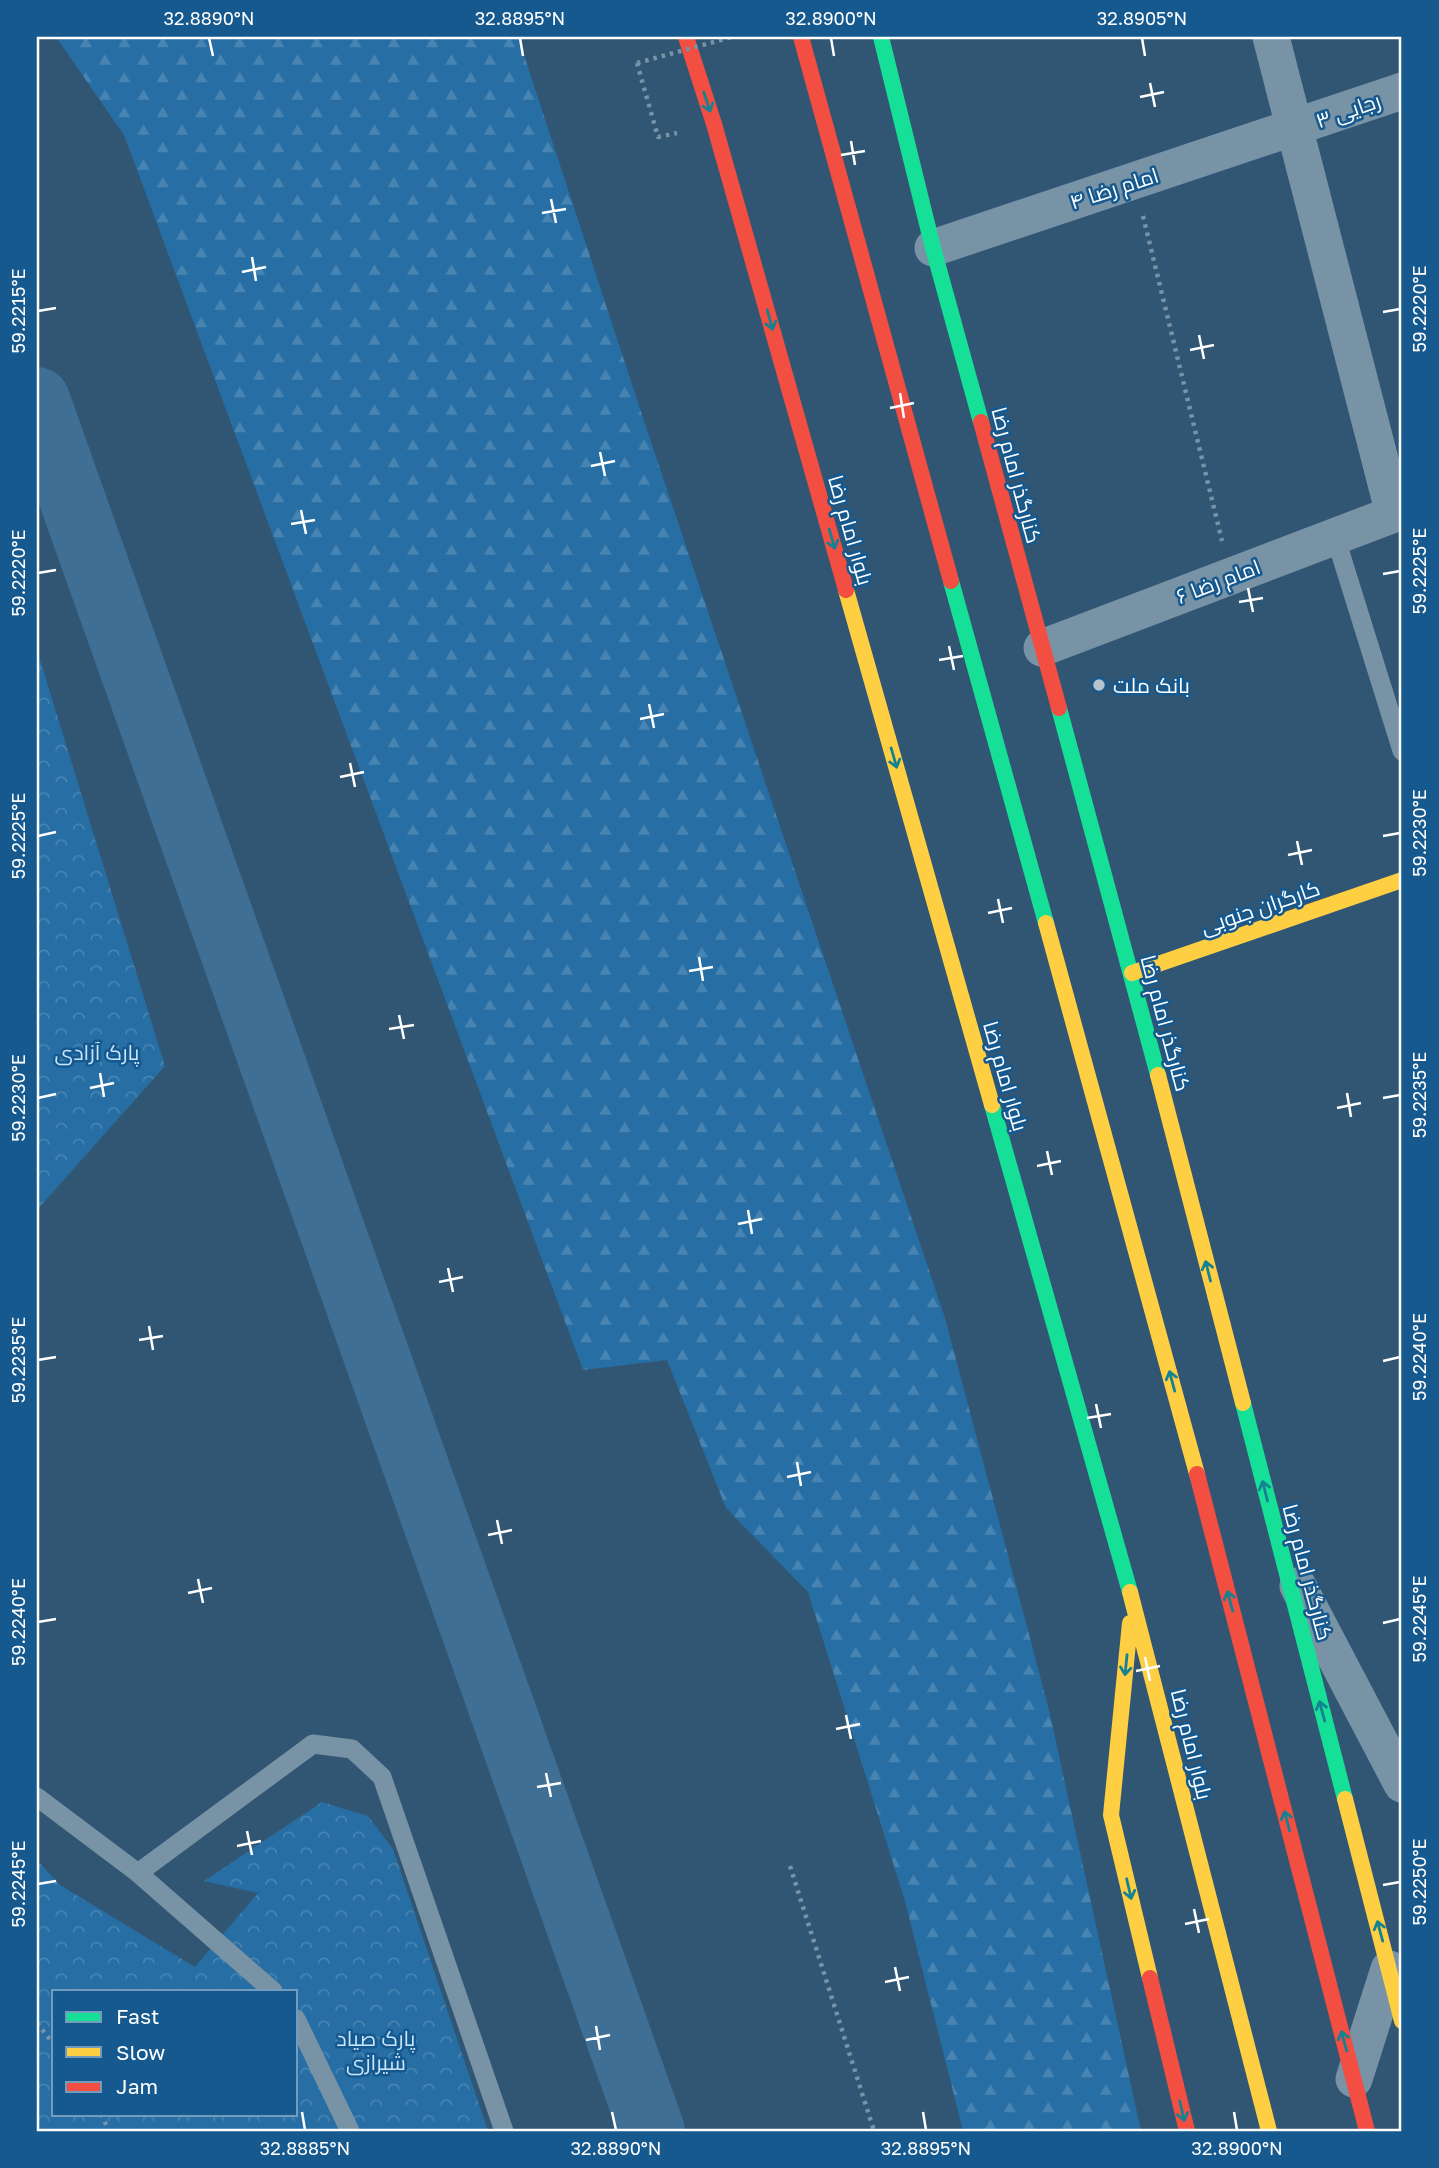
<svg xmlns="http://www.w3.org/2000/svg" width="1439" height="2168" font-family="'Golos Text',Cairo,sans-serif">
	<defs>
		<pattern id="forest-firs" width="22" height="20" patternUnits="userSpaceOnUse" patternTransform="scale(1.75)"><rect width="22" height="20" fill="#266ea4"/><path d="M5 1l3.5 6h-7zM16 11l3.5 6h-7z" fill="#4784b2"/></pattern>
		<pattern id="park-crowns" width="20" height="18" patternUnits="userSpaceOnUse" patternTransform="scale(1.75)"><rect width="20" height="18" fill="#266ea4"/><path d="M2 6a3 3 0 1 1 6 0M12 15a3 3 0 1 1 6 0" fill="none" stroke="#4784b2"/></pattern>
	</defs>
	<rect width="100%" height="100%" fill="#315673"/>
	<path fill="url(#forest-firs)" d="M56,37h462l127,387 300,894 104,392 92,421h-178l-58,-230 -97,-309 -82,-84 -59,-148 -84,10 -459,-1235z"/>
	<path fill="url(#park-crowns)" fill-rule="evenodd" d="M37,650l128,416 -128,144z
		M322,1802l46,14 25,33 95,282h-451v-271l23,25 135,82 63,-74 -54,-12zM54,1991h242v123h-242z"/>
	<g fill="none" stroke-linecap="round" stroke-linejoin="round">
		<path stroke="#3f6f95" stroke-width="66" d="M37,400l615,1731"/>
		<path stroke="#7892a6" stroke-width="4.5" stroke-dasharray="3.5 5" stroke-linecap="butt" d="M637,63l21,74 19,-4
			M1143,216l79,325
			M790,1866l84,265
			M37,2023l17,22
			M101,2114l8,17"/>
		<path stroke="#7892a6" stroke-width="19" d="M1335,536l67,215
			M37,1797l101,76 175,-129 39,5 30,28 122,354
			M138,1873l135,118
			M296,2019l54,112"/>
		<path stroke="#7892a6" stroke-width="37" d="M1271,37l123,477
			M933,248l469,-157
			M1042,648l360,-137
			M1298,1586l104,198
			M1354,2079l35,-110"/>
		<path stroke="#16e098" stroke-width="16" d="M881,37l52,211 48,174
			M951,581l95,342
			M1059,708l99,367
			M992,1105l138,487
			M1243,1403l102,396"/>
		<path stroke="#ffcf43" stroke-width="16" d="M846,590l146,515
			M1046,923l151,551
			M1132,973l270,-93
			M1158,1075l85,328
			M1130,1592l139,539
			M1130,1623l-19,192 39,163
			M1345,1799l57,222"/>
		<path stroke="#f24e42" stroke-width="16" d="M686,37l28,87 132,466
			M801,37l150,544
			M981,422l78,286
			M1197,1474l170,657
			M1150,1978l37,153"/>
		<path stroke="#7892a6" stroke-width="4.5" stroke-dasharray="3.5 5" stroke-linecap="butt" d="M637,63l95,-26"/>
	</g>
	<defs><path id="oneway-shaft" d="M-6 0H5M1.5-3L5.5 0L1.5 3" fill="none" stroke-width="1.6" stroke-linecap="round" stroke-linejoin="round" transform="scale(1.75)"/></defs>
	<g stroke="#158292">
		<use href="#oneway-shaft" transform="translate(707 102) rotate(72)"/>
		<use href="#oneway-shaft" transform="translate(770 320) rotate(74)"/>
		<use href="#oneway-shaft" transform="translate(832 539) rotate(74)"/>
		<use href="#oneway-shaft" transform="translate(894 758) rotate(74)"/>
		<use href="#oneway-shaft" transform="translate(1208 1271) rotate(-104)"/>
		<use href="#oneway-shaft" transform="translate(1172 1381) rotate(-105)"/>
		<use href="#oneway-shaft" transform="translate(1265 1491) rotate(-104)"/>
		<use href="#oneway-shaft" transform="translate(1230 1601) rotate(-105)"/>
		<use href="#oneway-shaft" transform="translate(1126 1665) rotate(96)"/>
		<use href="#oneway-shaft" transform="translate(1322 1711) rotate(-105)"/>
		<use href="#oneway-shaft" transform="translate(1287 1821) rotate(-105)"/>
		<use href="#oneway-shaft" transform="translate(1129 1889) rotate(77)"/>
		<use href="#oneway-shaft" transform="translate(1380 1931) rotate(-105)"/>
		<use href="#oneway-shaft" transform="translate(1344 2041) rotate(-105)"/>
		<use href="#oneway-shaft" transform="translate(1182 2111) rotate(77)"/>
	</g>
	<path fill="none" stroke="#fff" stroke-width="2.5" d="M209,38l4,18M520,38l3,18M831,38l3,18M1142,38l3,18M1150,83l5,24M1140,97l24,-5M851,141l4,24M841,155l24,-4M551,199l5,24M542,213l24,-4M252,257l4,24M242,272l24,-5M38,311l18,-3M1383,312l17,-3M1199,335l5,24M1190,350l24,-5M900,393l4,25M890,408l24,-5M600,452l5,24M591,466l24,-5M301,510l5,24M291,524l24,-4M38,573l18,-3M1383,574l17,-3M1248,588l5,24M1239,602l24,-4M949,646l5,24M939,660l24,-4M649,704l5,24M640,719l24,-5M350,763l5,24M340,777l24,-5M38,836l18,-4M1383,836l17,-3M1297,841l5,24M1288,855l24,-5M998,899l5,24M988,913l24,-5M699,957l4,24M689,971l24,-4M399,1015l5,24M389,1029l25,-4M100,1073l4,24M90,1088l24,-5M1347,1093l4,24M38,1098l18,-4M1383,1098l17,-3M1337,1108l24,-5M1047,1151l5,24M1037,1166l24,-5M748,1210l4,24M738,1224l24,-5M448,1268l5,24M439,1282l24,-5M149,1326l4,24M139,1340l24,-4M38,1360l18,-3M1383,1361l17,-4M1096,1404l5,24M1087,1418l24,-4M797,1462l4,24M787,1477l24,-5M497,1520l5,24M488,1535l24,-5M198,1579l5,24M188,1593l24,-5M38,1622l18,-3M1383,1623l17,-4M1145,1657l5,24M1136,1671l24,-5M846,1715l5,24M836,1729l24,-5M546,1773l5,24M537,1787l24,-4M247,1831l5,24M237,1846l24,-5M38,1884l18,-3M1383,1885l17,-3M1194,1909l5,24M1185,1924l24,-5M895,1967l5,24M885,1982l24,-5M596,2026l4,24M586,2040l24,-5M302,2112l3,18M612,2112l4,18M923,2112l3,18M1234,2112l3,18"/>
	<circle fill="#b7c4ce" stroke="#15598f" stroke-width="2.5" cx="1099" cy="685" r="7"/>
	<g text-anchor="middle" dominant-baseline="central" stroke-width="5" stroke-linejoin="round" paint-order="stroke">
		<g font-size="21" fill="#fff" stroke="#15598f">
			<text transform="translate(1348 110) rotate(-19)">رجایی ۳</text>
			<text transform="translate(1114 188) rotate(-18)">امام رضا ۴</text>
			<text transform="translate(1017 475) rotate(75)">کنارگذر امام رضا</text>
			<text transform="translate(851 530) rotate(74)">بلوار امام رضا</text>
			<text transform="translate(1218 581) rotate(-21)">امام رضا ۶</text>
			<text transform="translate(1260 907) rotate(-19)">کارگران جنوبی</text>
			<text transform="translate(1166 1023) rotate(75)">کنارگذر امام رضا</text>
			<text transform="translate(1006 1076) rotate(74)">بلوار امام رضا</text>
			<text transform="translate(1308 1572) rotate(75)">کنارگذر امام رضا</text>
			<text transform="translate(1192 1744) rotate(76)">بلوار امام رضا</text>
		</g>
		<g font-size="21" fill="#fff" stroke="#15598f" text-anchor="start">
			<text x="1113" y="685">بانک ملت</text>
		</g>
		<g font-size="21" fill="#c7e5fc" stroke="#15598f">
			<text x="97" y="1052">پارک آزادی</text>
			<text x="376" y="2038">پارک صیاد<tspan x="376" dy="24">شیرازی</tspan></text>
		</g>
	</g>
	<rect width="1439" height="2168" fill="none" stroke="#15598f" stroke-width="77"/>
	<rect x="52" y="1990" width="245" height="126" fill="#15598f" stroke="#739bbc" stroke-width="2"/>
	<rect x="66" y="2012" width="35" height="10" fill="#16e098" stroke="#739bbc" stroke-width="2"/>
	<text x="116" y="2024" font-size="21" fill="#ffffff">Fast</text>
	<rect x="66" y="2047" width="35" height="10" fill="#ffcf43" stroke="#739bbc" stroke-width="2"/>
	<text x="116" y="2060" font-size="21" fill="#ffffff">Slow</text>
	<rect x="66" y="2082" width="35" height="10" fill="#f24e42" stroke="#739bbc" stroke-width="2"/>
	<text x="116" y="2094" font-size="21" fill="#ffffff">Jam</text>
	<rect x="38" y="38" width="1362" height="2092" fill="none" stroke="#fff" stroke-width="2.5"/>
	<g font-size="18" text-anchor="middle" fill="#fff">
		<text x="209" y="25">32.8890°N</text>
		<text x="520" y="25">32.8895°N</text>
		<text x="831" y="25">32.8900°N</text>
		<text x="1142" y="25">32.8905°N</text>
		<text transform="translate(1420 309) rotate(-90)" y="6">59.2220°E</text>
		<text transform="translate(19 311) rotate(-90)" y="6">59.2215°E</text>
		<text transform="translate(1420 571) rotate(-90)" y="6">59.2225°E</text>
		<text transform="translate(19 573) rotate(-90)" y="6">59.2220°E</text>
		<text transform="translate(1420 833) rotate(-90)" y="6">59.2230°E</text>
		<text transform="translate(19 836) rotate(-90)" y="6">59.2225°E</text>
		<text transform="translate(1420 1095) rotate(-90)" y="6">59.2235°E</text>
		<text transform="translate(19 1098) rotate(-90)" y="6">59.2230°E</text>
		<text transform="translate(1420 1357) rotate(-90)" y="6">59.2240°E</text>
		<text transform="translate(19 1360) rotate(-90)" y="6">59.2235°E</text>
		<text transform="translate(1420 1619) rotate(-90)" y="6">59.2245°E</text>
		<text transform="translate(19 1622) rotate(-90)" y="6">59.2240°E</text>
		<text transform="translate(1420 1882) rotate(-90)" y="6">59.2250°E</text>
		<text transform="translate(19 1884) rotate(-90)" y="6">59.2245°E</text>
		<text x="305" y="2155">32.8885°N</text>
		<text x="616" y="2155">32.8890°N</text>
		<text x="926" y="2155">32.8895°N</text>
		<text x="1237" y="2155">32.8900°N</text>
	</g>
</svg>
